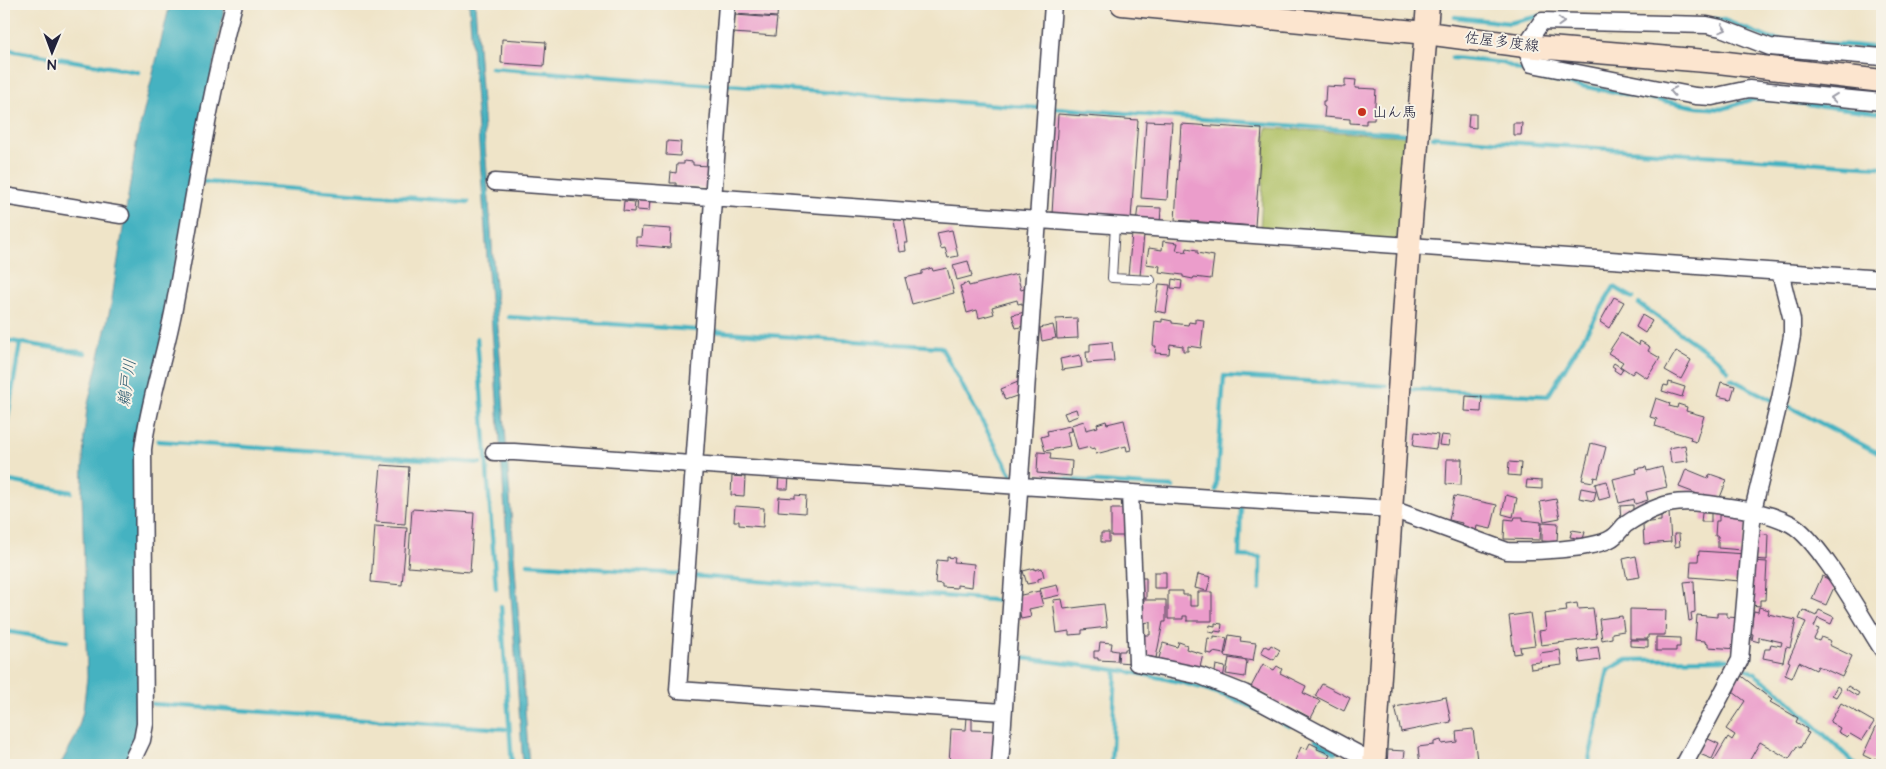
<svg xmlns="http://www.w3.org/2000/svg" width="1886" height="769" font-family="'Architects Daughter','Klee One',sans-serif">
	<rect width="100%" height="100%" fill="#f7f3e8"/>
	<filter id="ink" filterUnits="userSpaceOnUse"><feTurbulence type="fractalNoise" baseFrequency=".02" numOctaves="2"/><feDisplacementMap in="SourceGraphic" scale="10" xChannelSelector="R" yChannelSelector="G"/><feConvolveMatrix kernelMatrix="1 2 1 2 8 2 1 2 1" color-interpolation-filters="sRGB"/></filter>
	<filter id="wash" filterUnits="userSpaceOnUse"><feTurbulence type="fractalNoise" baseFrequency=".0096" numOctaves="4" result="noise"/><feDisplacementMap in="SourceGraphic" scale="20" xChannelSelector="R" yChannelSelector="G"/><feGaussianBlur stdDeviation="1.12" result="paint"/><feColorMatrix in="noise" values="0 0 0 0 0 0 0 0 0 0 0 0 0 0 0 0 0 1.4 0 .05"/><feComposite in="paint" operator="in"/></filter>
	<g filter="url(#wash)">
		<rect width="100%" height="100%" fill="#efe4c8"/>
		<path fill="#adbf62" stroke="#68704e" d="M1266,128l139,8 -5,99 -6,6 -134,-10z"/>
		<path fill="#45b2c1" stroke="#346a7e" d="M170,4h55l-69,366 -14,49 -4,303 -3,19 -10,24h-65l16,-29 7,-25 4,-34 -5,-185 2,-55 3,-29 24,-103 26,-166z
			M469,4h6l54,761h-6z"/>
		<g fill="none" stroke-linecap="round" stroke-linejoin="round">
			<path stroke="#45b2c1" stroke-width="4.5" d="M1882,4v2
				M1455,17l54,6 31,-7
				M1715,19l9,1 47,19 102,8
				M4,49l134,23
				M1452,58l51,5 39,16 155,28 25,2 27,-9 15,-1 118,14
				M491,68l224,17
				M727,85l312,23
				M1055,108l350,26
				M1433,137l447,30
				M205,182l263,20
				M1639,304l81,57 8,10
				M509,317l188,13
				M710,331l231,16 71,129
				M477,338l19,250
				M4,340l81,13
				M1731,379l41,21
				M1411,389l137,7 66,-109 19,11
				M1784,404l98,51
				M4,441l16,-98
				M158,441l322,22
				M1027,477l146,10
				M4,480l67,12
				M1216,490l8,-114 163,10
				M1241,508l-2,48 21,1v32
				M528,564l153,10
				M694,576l310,25
				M501,606l11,159
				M4,631l63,10
				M1014,657c69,9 140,14 206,37 24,7 47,21 69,32
				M1747,669l28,19 81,77
				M153,704l352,25
				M1316,740l20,13
				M1111,765l5,-95
				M1588,765l20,-95 18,-10 102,-1"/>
		</g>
		<g id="blocks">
			<path fill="#eb9dcb" d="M736,4l42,1 -1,12 -42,-3z
				M735,15l42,3 -2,18 -42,-3z
				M502,39l44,3 -2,24 -43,-3z
				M1345,79l11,1 -1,8 21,1 -2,31h-8v4l-16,-1v-4l-26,-2 1,-10 -2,-1v-5h2l1,-15 19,1z
				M1058,114l80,6 -7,99 -79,-5z
				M1469,114h7v14l-8,-1z
				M1146,121l26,1 -5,78 -26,-2z
				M1513,123h9l-1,12h-8z
				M1181,124l81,5 -7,97 -80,-6z
				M667,141l14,1 -1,14 -14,-1z
				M684,161l9,1v3l16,1 -2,22 -31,-2v-3h-6l1,-11 5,1 1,-9h7z
				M638,198l12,1 -1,12 -12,-1z
				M624,201l11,1 -1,10 -11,-1z
				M1138,207l23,1 -1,16 -24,-2z
				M904,217l4,26h-3l1,8 -7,1 -5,-33z
				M642,227l29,2 -1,19 -34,-3v-8h5z
				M952,230l6,26 -10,2 -3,-10 -4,1 -4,-16z
				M1132,234l12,1 -4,41 -12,-1z
				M1163,241l15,2 -2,7 10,2 1,-4 10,2v3l17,3 -3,23 -17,-2 -1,2 -10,-2v-2l-24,-3 1,-6 -14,-2 3,-16 13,2z
				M968,261l4,15 -15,4 -4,-15z
				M932,268l1,3 14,-3 7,25 -42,11 -7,-26 17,-4v-3z
				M1017,274l4,16 6,-2 1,16 -6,1v-2l-4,1 -1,-4 -25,7 2,7 -15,4 -2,-8 -10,3 -7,-27 8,-3 1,3z
				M1172,279l10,2 -1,8 -10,-1z
				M1159,284l11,1 -4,28 -11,-2z
				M1614,297l10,5 -15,26 -9,-6z
				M1025,312l3,13 -12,3 -4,-13z
				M1642,315l10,6 -7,12 -9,-6z
				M1077,318l1,20 -21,1 -1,-20z
				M1162,319l10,2v2l16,2 1,-3 6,1v-4l9,1 -3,28 -13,-2v5h-5v-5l-13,-2 -1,10 -14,-1 1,-7h-3l2,-25 7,1z
				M1053,325l3,13 -14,3 -2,-13z
				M1621,333l18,12 1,-4 10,6 -2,4 12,7 -13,20 -12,-8 -3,4 -12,-8 3,-4 -15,-9z
				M1112,342l2,19 -27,2 -1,-11h4v-8z
				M1676,351l15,9 -10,19 -16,-9z
				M1080,355l2,12 -20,3 -2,-11z
				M1614,363l9,6 -3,5 -6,-4 1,-2 -3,-2z
				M1018,382l4,12 -17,6 -4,-11z
				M1669,382l16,5 -3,10 -20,-6 2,-6 4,1z
				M1721,382l14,4 -4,13 -14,-3z
				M1466,396l16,1 -1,15 -16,-1z
				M1656,398l14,5 -1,3 8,2 1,-4 9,3 -1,4 18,5 -8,26 -6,-2 1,-3 -36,-11 2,-7 -7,-2z
				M1076,409l2,7 -11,4 -3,-7z
				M1124,420l7,30 -4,1 -1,-5 -30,8 -1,-6 -5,1v-2l-12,3 -7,-25 13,-4 2,9 12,-3 -1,-3 9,-3 1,3z
				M1070,426l1,5 -4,1 3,14 -25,5 -4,-14 7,-2 -1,-4z
				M1415,432l23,3 -2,14 -23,-3z
				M1441,435l9,1 -1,10 -10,-1z
				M1591,443l15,4 -8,31 -4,-1 -1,5 -11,-2z
				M1685,445l3,16 -17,2 -2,-15z
				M1038,452l13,1 -1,6 22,2 -1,15 -34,-3z
				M1447,459h15l-1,26 -15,-1z
				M1509,462l12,1 -1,13 -12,-1z
				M381,465l28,2 -4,57 -29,-2z
				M1646,467l1,4 15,-4 5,20 -21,5 2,8 -13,4 -1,-5 -15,4 -6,-24 24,-6 -1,-4z
				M1686,469l22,9 2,-4 17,6 -8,20 -15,-6 -1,2 -24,-9z
				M732,476l13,1 -1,19 -13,-1z
				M779,476h10l-1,13h-10z
				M1527,480l15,1v8l-16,-1z
				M1607,481l4,16 -12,3 -4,-16z
				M1581,488l15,3 -2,10 -15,-3z
				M795,495l11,1 -1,17 -27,-2 1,-14 16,1z
				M1506,495l11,3 -4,19 -11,-3z
				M1454,496l43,9 -6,24 -14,-3 -1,5 -15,-3 1,-5 -13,-3z
				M1556,499l4,19 -16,3 -4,-19z
				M1633,505v8l-12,7 -1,-14z
				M735,506l29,2 -1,19 -24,-2v-4h-5z
				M412,509l62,4 -4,59 -62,-5z
				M1111,509h15v27h-15z
				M1669,513l2,29 -27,2 -1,-18 6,-4 12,-1v-7z
				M1702,513h9v9h-10z
				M1719,515l29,1 -6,34 -24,-2v-12h-3l1,-15h3z
				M1515,517h8v3l18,2 -1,18 -36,-1 1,-20 9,1z
				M1542,522l16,1 -1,19 -15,-1z
				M375,526l32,2 -5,57 -31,-3z
				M1572,530l13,2 -2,7 -13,-2z
				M1101,533h8v9h-8z
				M1753,533l15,1 -1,26 -15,-1z
				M1674,534h5l1,12 -5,1z
				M1699,551l47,3 -6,27 -50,-4 1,-16h7z
				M1636,556l4,21 -13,2 -4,-20z
				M947,557l8,1 -1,4 20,2 -2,23 -15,-2v3l-15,-1v-3l-7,-1 2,-23 10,1z
				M1752,561l15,1 -2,38h-5v6l-10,-1z
				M1035,568v2l7,-2 2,9 -6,2v3l-11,2 -4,-13z
				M1154,572h12v16h-12z
				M1198,574l13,3 -4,14 -12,-3z
				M1822,576l14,7 -10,22 -14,-6z
				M1140,578h6v21l-6,-1z
				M1694,581l1,31 -4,1 1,7 -3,1 -5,-39z
				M1057,585l3,10 -17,4 -3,-10z
				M1039,591l4,15 -14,3 2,8 -10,2 -4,-23z
				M1168,591h15v4h7v11h8v-14h14v29h-25v-5h-4v3h-15z
				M1062,599l2,10 40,-5 3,23 -25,3v4l-13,1v-4l-12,2 -4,-33z
				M1141,600h25v22h-3l-7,36 -14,-3v-20h8v-13l-9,1z
				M1577,603l1,6 15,-1 4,30 -56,7 -2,-14 7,-1 -2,-16 23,-3 -1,-6z
				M1759,607l10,3 -1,4 28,6 -6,28 -4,-1 -3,15 -20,-4 2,-9h5l1,-5 10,2 1,-4 -23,-5v5l-7,-2 1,-6 -4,-1 5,-22 4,1z
				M1630,609l36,1 -1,25h-17v4h-18z
				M1803,610l13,6 3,-6 15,7 -3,7 -13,-6 -4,9 5,2 -5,10 5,2 2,-4 10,4 -2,4 23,11 -10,21 -24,-11 -2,4 -17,-8 -7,16 -7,-3 5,-13 -2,-1 18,-39 -7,-3z
				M1530,613l5,32 -15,2 1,6 -7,1 -5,-38z
				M1717,613h10v4l14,1 -3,31 -30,-2v-3l-3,-1v-2l-10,-1 2,-25 20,2z
				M1622,616l2,15 -12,2v5l-10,2 -3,-21z
				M1215,623l7,1 -1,8 -6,-1 -1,2 -5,-1 1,-7 5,1z
				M1229,635l12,2 -1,4 16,2 -3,18 -28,-5z
				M1214,636l13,2 -3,16 -11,-2 -1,2 -6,-1 2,-15 6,1z
				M1656,637l24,1v9h-4v4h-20z
				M1630,640h18v7l-18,-1z
				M1100,642l12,1 -1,7 7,1 -1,10 -19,-1v-2h-4v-7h5z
				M1179,642l8,3 -1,4 17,5 -4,18 -41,-10 5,-19 14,4z
				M1271,645l9,5 -6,10 -13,-7 4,-7 4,2z
				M1598,647l2,13 -20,3 -2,-13z
				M1125,649h7l-1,14 -13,-1 1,-11h6z
				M1560,650l2,15 -31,4 -1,-6 11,-1 -1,-9z
				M1229,658l18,3 -2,16 -19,-3z
				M1263,664l11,6 3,-4 5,3 -2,4 26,13 -3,7 17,8 -9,17 -30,-16 -1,3 -10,-6 1,-2 -20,-10z
				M1216,665l9,2 -2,12 -9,-1z
				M1739,674l33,26 -2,2 28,16 -2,4 11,7 -1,3 3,1 -9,15 -3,-2 -8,13 -29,-17 -13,23h-36l17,-28 4,3 3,-5 -9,-6 19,-28 -12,-9 2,-3 -4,-4z
				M1322,684l28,14 -6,13 -29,-15z
				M1837,686l4,3 -5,8 -4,-2z
				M1848,686l11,7 -2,3 -11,-7z
				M1446,697l5,25 -50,10 -6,-25z
				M1841,703l33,19 -12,19 -12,-7 -3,3 -9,-5 2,-4 -10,-6z
				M1881,716h1v49h-6l1,-5 -2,-2 -2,2 -10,-5z
				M967,717h5v13l23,1 -2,34h-44l2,-36 15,1z
				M1473,729l4,31 -11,2 1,3h-47l-2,-18 16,-2v-3l7,-2 1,4 15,-2 -1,-11z
				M1704,737l15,7 -7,15 -15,-6z
				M1310,743l8,4 -1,2 13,5 -5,11h-32l8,-18 6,2z
				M1388,750l17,1 -1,8 11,1v5h-28z"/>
		</g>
	</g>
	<g filter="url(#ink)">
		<use href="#blocks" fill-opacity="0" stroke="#413f50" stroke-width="1"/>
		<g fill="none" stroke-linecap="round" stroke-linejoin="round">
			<g stroke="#413f50" stroke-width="10">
				<path id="lane" d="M1115,225l-3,53 39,2"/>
			</g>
			<g stroke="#413f50" stroke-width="19">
				<path id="street" d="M727,4l-49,686 325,22
					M1882,57l-112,-10 -49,-19 -14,-3 -165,-4 -17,25 7,18 163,32 17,1 37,-8 133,13
					M495,182l1387,97
					M4,196l117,19
					M494,452h20l506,34 372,23 115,42c23,1 86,-1 105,-13 5,-3 9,-9 13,-13 10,-7 23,-14 34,-18 19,-8 43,-4 63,-1 23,3 48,7 69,18 29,16 72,96 91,125
					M1130,493l7,170 64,13 43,17 131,70
					M130,765l12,-25 3,-16 -2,-275c6,-48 22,-93 31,-141 19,-101 33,-205 60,-304
					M1000,765l53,-761
					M1684,765l56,-105 13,-150 27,-111 12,-63v-16l-12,-48"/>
			</g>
			<g stroke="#413f50" stroke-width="25">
				<path id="secondary" d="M1122,4l304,29 99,13 193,16 164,19
					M1374,765l33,-493 21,-268"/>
			</g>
			<use href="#lane" stroke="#fff" stroke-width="8"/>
			<use href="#street" stroke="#fff" stroke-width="16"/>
			<use href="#secondary" stroke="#fce5cf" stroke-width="22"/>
		</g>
		<defs><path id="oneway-chevron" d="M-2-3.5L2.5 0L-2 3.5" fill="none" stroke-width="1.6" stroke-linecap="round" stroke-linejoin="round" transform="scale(1.25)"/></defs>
		<g stroke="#9c9ca7">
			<use href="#oneway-chevron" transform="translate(1561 22) rotate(2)"/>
			<use href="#oneway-chevron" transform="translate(1723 29) rotate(17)"/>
			<use href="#oneway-chevron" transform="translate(1673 91) rotate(-169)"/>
			<use href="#oneway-chevron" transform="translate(1834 98) rotate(-174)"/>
		</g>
	</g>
	<circle fill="#c8321e" stroke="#f7f3e8" stroke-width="2" cx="1362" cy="112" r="5"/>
	<g text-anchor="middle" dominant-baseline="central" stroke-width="4" stroke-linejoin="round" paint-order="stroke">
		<g font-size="15" fill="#22223b" stroke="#f7f3e8">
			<text transform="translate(1502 42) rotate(7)">佐屋多度線</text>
		</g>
		<g font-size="15" fill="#22223b" stroke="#f7f3e8" text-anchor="start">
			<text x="1372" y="112">山ん馬</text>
		</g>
		<g font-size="16" font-style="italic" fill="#305c71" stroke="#f7f3e8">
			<text transform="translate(127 383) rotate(-82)">鵜戸川</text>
		</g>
	</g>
	<rect width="1886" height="769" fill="none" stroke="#f7f3e8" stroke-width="20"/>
	<g transform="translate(52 52) rotate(181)" stroke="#f7f3e8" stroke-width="4" paint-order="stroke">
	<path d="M0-4L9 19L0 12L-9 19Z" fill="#22223b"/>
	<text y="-8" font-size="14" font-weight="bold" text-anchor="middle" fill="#22223b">N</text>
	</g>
</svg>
